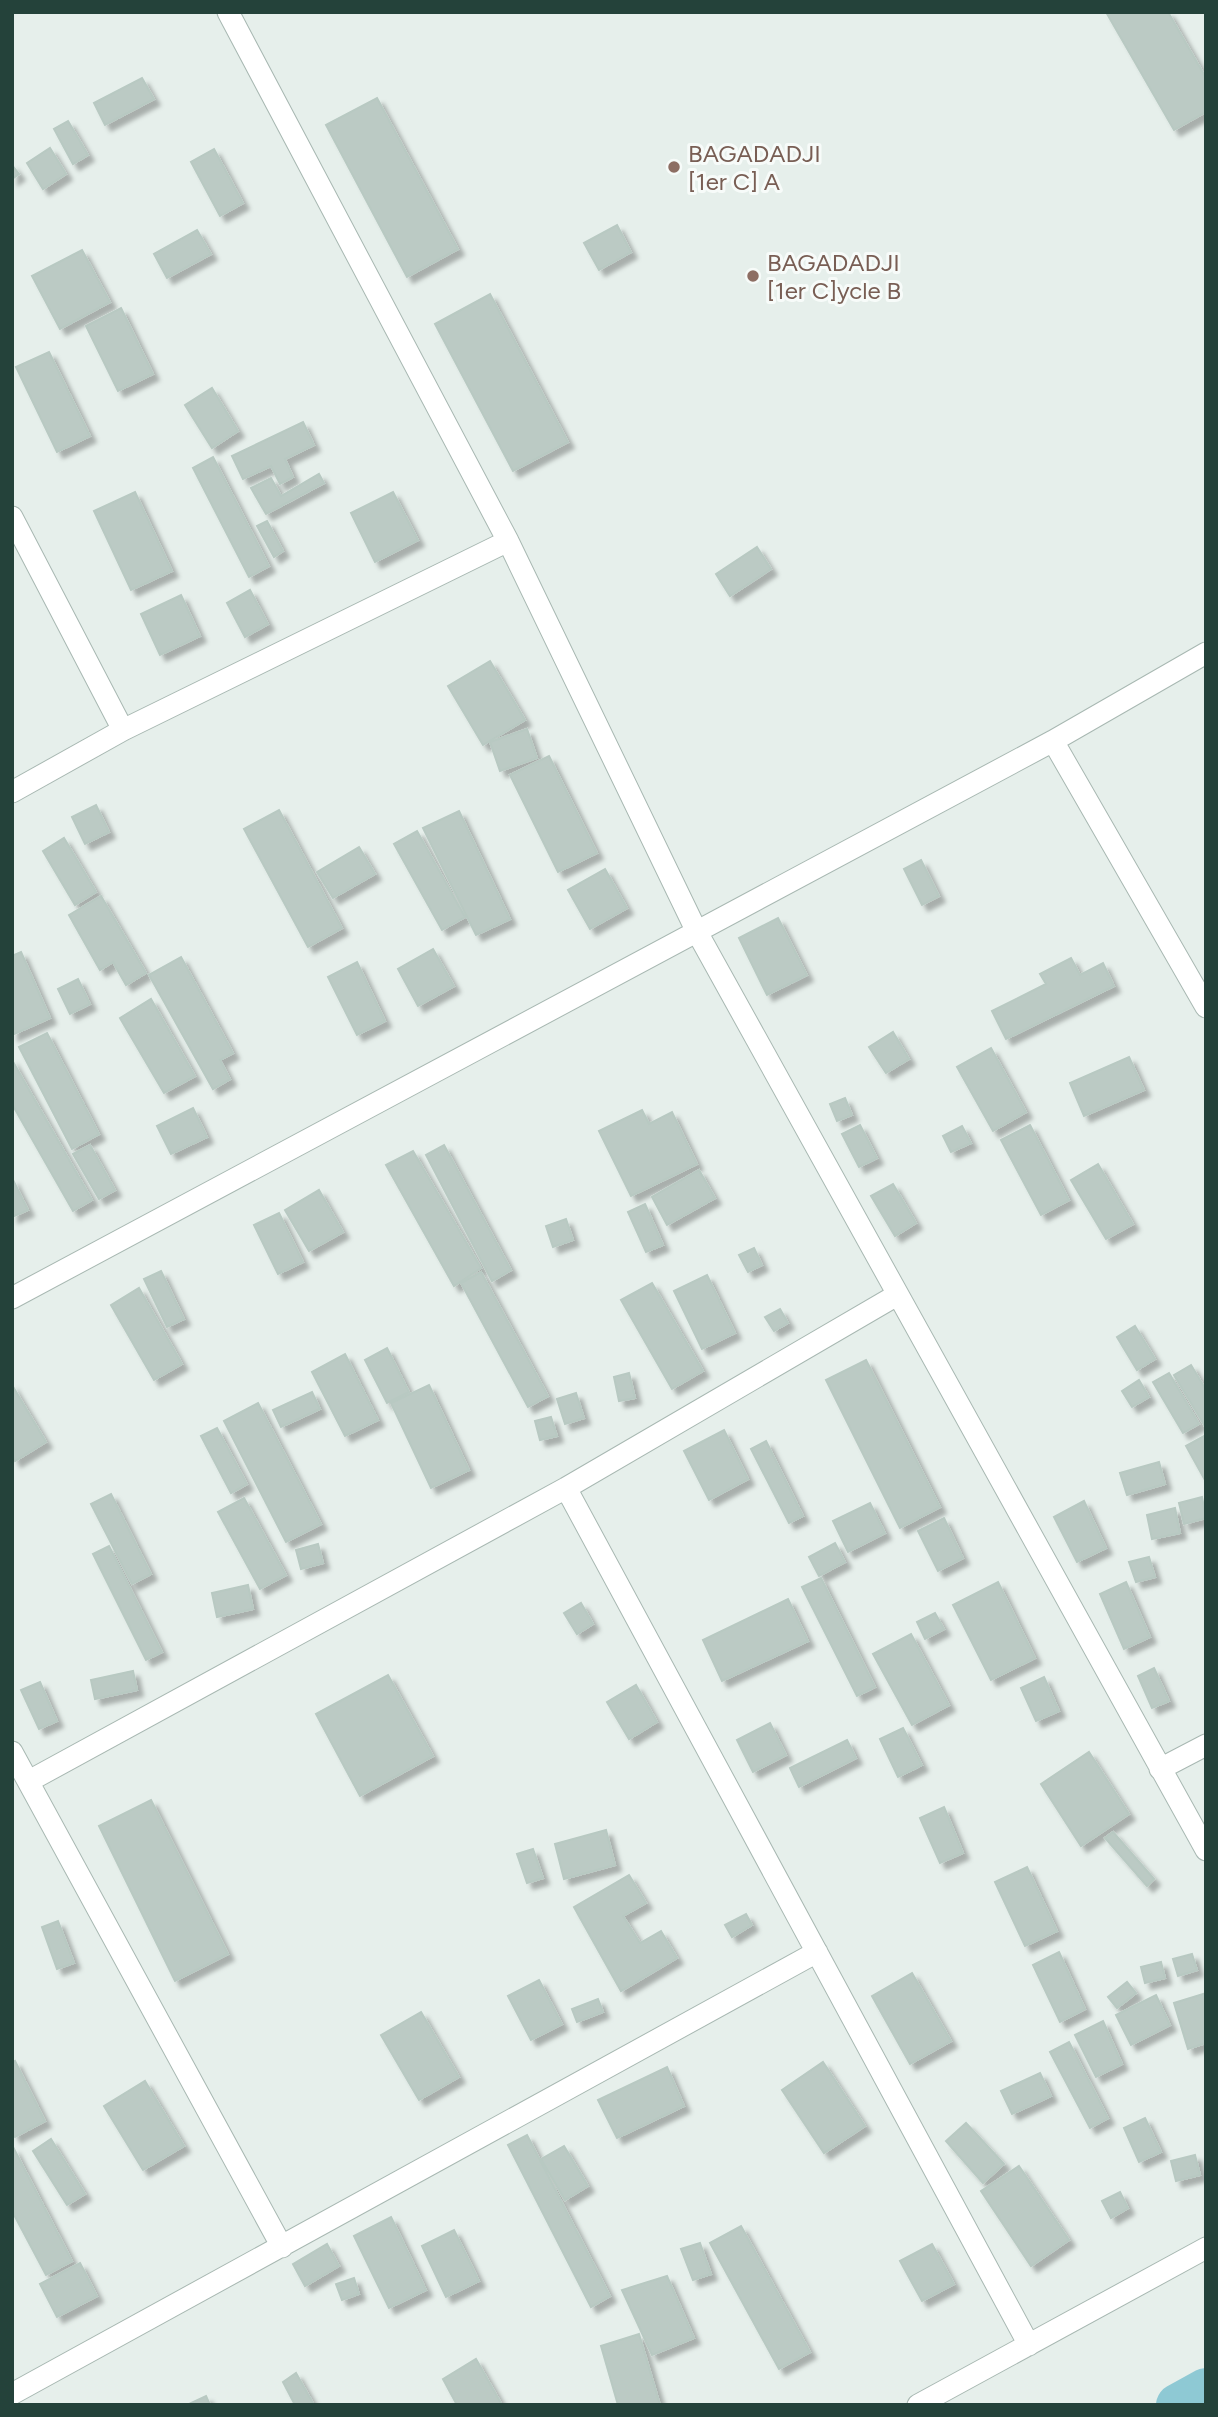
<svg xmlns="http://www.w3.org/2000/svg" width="1218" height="2417" font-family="Figtree,sans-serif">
	<defs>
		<filter id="shadow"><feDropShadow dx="6" dy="6" stdDeviation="2" flood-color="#0004"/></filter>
	</defs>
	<rect width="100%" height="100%" fill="#e6efeb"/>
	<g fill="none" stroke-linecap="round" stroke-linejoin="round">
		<path stroke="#8ec9d4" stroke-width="42" d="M1177,2405l29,-16"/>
	</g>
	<path fill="#bbcac4" stroke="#b8c9c2" stroke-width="2" filter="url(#shadow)" d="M1106,12h62l38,66v34l-32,18z
		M142,78l12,21 -49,26 -11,-22z
		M377,98l81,151 -51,28 -81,-152z
		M68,121l20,34 -15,9 -19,-35z
		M50,148l16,26 -23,15 -16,-26z
		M214,149l29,54 -23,13 -29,-54z
		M12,165l7,9 -7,5z
		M617,225l14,27 -32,18 -15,-27z
		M197,230l14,24 -44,24 -13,-24z
		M82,250l28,52 -50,27 -28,-53z
		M490,294l78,148 -55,29 -78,-147z
		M121,308l32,66 -35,17 -32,-65z
		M49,352l41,84 -33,16 -41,-85z
		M212,388l26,43 -26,17 -27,-43z
		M303,422l11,23 -29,14 8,18 -13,7 -9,-18 -28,13 -11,-23z
		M213,457l56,109 -20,11 -56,-109z
		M319,474l5,9 -58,31 -15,-26 20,-10 10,18z
		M135,492l37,79 -41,19 -37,-79z
		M393,492l25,48 -43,22 -24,-49z
		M267,521l16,30 -9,6 -17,-31z
		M757,547l14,22 -41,27 -14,-22z
		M250,590l18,34 -23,13 -18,-34z
		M181,595l19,41 -40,19 -19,-41z
		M490,661l35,59 -42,25 -35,-59z
		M527,729l10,29 -37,13 -10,-29z
		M549,756l48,97 -39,19 -48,-97z
		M96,805l13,27 -24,12 -13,-27z
		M279,810l63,118 -34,19 -64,-118z
		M459,811l51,108 -34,16 -53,-107z
		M417,831l48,86 -23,13 -48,-86z
		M64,838l32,54 -21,13 -32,-54z
		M359,847l16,27 -42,24 -16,-26z
		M921,860l18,36 -17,9 -18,-36z
		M605,869l22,39 -37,21 -22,-39z
		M101,896l45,77 -20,12 -13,-23 -13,8 -31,-55z
		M778,918l29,57 -40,20 -28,-57z
		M433,949l21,37 -36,20 -20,-37z
		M21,952l29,66 -38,17v-79z
		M181,957l52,96 -13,7 10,19 -17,10 -64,-114z
		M1071,958l9,17 23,-12 11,23 -108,53 -14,-28 54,-27 -6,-10z
		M357,962l28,59 -28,14 -29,-58z
		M78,979l12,25 -20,10 -12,-25z
		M151,999l44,77 -31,17 -44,-75z
		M893,1032l16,27 -23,14 -17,-26z
		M47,1033l52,101 -27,15 -53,-102z
		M991,1048l35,64 -33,19 -36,-64z
		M1129,1057l15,33 -60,26 -14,-33z
		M12,1060l80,140 -19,11 -61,-107z
		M845,1098l7,17 -15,6 -7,-17z
		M193,1108l14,29 -36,17 -14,-28z
		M642,1110l7,14 23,-12 25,52 -66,32 -32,-65z
		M860,1125l17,33 -18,9 -17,-33z
		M1030,1125l39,75 -28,15 -40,-75z
		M962,1126l9,17 -20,9 -8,-16z
		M90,1145l25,45 -16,9 -26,-45z
		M444,1145l67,125 -19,11 -66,-126z
		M413,1151l68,117 -27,18 -68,-121z
		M1098,1164l35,60 -27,15 -35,-59z
		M699,1170l16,28 -48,27 -15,-28z
		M12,1178l16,32 -16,7z
		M893,1184l23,39 -21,13 -24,-40z
		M319,1190l24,42 -34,19 -24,-41z
		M645,1204l18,41 -17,7 -18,-40z
		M279,1213l24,49 -25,12 -24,-49z
		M566,1219l7,21 -20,7 -7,-21z
		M754,1248l8,17 -14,7 -9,-17z
		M161,1271l23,48 -17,8 -23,-48z
		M481,1272l67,124 -20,11 -67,-124z
		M707,1275l28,58 -33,16 -28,-58z
		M652,1283l51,88 -31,18 -51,-89z
		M139,1288l43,76 -28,16 -43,-75z
		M780,1309l8,14 -14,8 -9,-14z
		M1135,1326l20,33 -18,11 -20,-33z
		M387,1348l22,44 -22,11 -22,-43z
		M345,1354l33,66 -33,16 -33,-64z
		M866,1360l74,147 -40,21 -74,-148z
		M1191,1365l15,25v38l-32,-53z
		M629,1373l6,25 -16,3 -5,-24z
		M1169,1373l30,51 -16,9 -30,-51z
		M1139,1380l10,17 -17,10 -10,-16z
		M12,1385l34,57 -31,19 -3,-5z
		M429,1385l40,85 -38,18 -40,-85z
		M312,1392l8,17 -39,18 -8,-17z
		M576,1393l8,25 -19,6 -8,-25z
		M258,1403l63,121 -35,18 -62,-121z
		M551,1417l6,19 -17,4 -5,-19z
		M217,1428l30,56 -16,9 -30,-57z
		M724,1430l24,49 -39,21 -25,-49z
		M1206,1435v47l-20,-36z
		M766,1441l37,75 -14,7 -38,-74z
		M1159,1462l6,22 -38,11 -7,-22z
		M111,1494l40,80 -19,10 -41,-80z
		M1202,1497l4,21 -22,6 -5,-21z
		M244,1498l42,77 -26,14 -42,-77z
		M1084,1501l22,47 -29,14 -23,-45z
		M870,1503l15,30 -37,19 -15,-31z
		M1175,1508l5,25 -28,6 -5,-24z
		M944,1518l19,40 -25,13 -20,-40z
		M835,1543l10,19 -26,14 -10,-19z
		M318,1544l5,19 -22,6 -5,-19z
		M109,1546l53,106 -16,8 -53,-106z
		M1149,1557l6,20 -19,5 -7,-20z
		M821,1578l54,109 -18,9 -55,-109z
		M998,1582l37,76 -44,22 -38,-75z
		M1126,1582l24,55 -26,12 -24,-55z
		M248,1585l5,24 -36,8 -5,-24z
		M788,1599l20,42 -86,40 -19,-41z
		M581,1603l12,21 -16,10 -13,-21z
		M935,1613l9,16 -19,10 -8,-17z
		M911,1634l38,71 -37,20 -39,-71z
		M1154,1668l15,33 -17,7 -14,-32z
		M133,1671l4,19 -42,9 -4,-19z
		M388,1675l45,81 -73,40 -44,-82z
		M1044,1677l15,34 -23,10 -15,-33z
		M40,1682l17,39 -18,8 -18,-39z
		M636,1685l21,37 -28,17 -22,-37z
		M770,1723l16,32 -33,17 -16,-32z
		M903,1728l19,37 -24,12 -18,-38z
		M847,1740l9,18 -57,29 -9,-19z
		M1089,1752l40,62 -48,32 -40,-62z
		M151,1800l77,154 -53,27 -76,-155z
		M944,1807l19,46 -23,10 -20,-45z
		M606,1830l9,35 -51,14 -9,-35z
		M1113,1832l41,47 -7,7 -42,-48z
		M533,1849l10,29 -16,5 -10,-29z
		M1027,1867l30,64 -32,15 -30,-64z
		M629,1875l17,28 -23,13 17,27 21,-12 16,27 -56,33 -47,-84z
		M746,1914l6,11 -20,12 -7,-12z
		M58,1921l16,42 -17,6 -15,-42z
		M1059,1952l26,57 -25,13 -27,-57z
		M1192,1954l5,16 -19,6 -5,-17z
		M1161,1962l4,16 -20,5 -4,-16z
		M912,1973l39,68 -41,23 -38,-68z
		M539,1980l23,44 -31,16 -23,-44z
		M1127,1982l9,11 -19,15 -9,-11z
		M1206,1993v50l-18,6 -14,-46z
		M1156,1995l14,30 -39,20 -15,-30z
		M598,1999l5,13 -26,10 -5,-13z
		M421,2012l38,65 -40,23 -38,-65z
		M1103,2021l19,43 -26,13 -21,-42z
		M1069,2042l39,76 -18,10 -40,-76z
		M15,2061l30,60 -30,16 -3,-5v-69z
		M823,2062l42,64 -41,27 -42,-63z
		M667,2067l17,39 -67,32 -19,-38z
		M1040,2073l11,23 -39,18 -11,-23z
		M145,2081l39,65 -41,24 -39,-64z
		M1145,2118l16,34 -22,10 -15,-34z
		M966,2123l38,41 -21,19 -37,-42z
		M527,2135l83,161 -19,11 -83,-162z
		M51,2139l34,55 -18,11 -34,-54z
		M564,2146l24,40 -23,14 -24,-41z
		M13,2147l59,114 -26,14 -34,-64z
		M1195,2155l5,20 -24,6 -5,-20z
		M1019,2166l50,74 -38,26 -50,-75z
		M1120,2192l8,16 -17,10 -9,-17z
		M391,2217l35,73 -37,18 -35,-72z
		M741,2226l69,126 -31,17 -69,-126z
		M454,2230l25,51 -33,16 -24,-51z
		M700,2243l11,31 -18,6 -12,-31z
		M327,2244l12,22 -34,20 -12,-22z
		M932,2244l22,40 -32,17 -22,-40z
		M80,2263l17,33 -40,21 -17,-33z
		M667,2276l27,62 -42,17 -30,-65z
		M354,2278l5,16 -17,6 -6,-16z
		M639,2334l21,71h-42l-17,-59z
		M476,2359l26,46h-45l-14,-26z
		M296,2373l18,32h-19l-12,-23z
		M206,2396l4,9h-23z"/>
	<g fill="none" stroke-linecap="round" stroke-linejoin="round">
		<g stroke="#a8b8b2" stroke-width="23">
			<path id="minor" d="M228,12l280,529 189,391 509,918
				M12,517l111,213
				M1053,741l153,266
				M12,792l111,-62 385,-189
				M12,1298l1041,-557 153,-88
				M566,1488l463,857
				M12,1752l270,495
				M1160,1769l46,-24
				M29,1781l537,-293 331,-193
				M12,2394l805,-442
				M918,2405l288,-157"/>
		</g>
		<use href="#minor" stroke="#fff" stroke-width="21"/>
	</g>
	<g fill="#8d6e63" stroke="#f7fbf9" stroke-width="2.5">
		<circle cx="674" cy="167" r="7"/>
		<circle cx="753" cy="276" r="7"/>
	</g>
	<g text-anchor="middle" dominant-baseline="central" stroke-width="6" stroke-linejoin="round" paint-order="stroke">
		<g font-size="24" fill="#785e54" stroke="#f7fbf9" text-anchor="start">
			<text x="688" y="153">BAGADADJI<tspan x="688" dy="28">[1er C] A</tspan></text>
			<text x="767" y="262">BAGADADJI<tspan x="767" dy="28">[1er C]ycle B</tspan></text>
		</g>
	</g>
	<rect width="1218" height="2417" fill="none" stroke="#24423a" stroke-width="28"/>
</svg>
